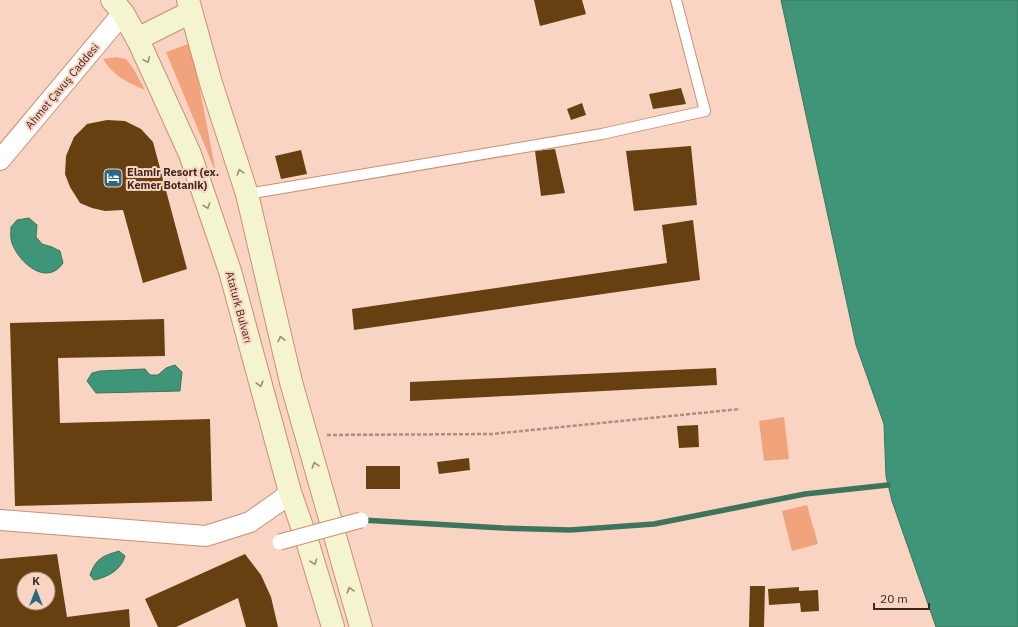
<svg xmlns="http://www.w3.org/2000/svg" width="1018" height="627" font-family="'IBM Plex Sans',sans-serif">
	<rect width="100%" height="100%" fill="#f9d4c3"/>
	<path fill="#f1a37c" d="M191,43l25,130 -50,-121z
		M116,57l10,2 7,9 12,22c-20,-9 -30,-13 -42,-31z
		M784,417l5,42 -25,2 -5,-40z
		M807,505l11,39 -26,7 -10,-40z"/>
	<path fill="#3f9577" stroke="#3f745c" d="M781,0h237v627h-82l-44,-126 -6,-25 -2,-52 -28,-79z
		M29,218l8,7 -1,12 6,7 10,3 8,4 3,12c-16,24 -44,0 -51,-20 -2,-5 -1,-11 -1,-16l6,-7z
		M175,365l7,7 -2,19 -84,2 -9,-12 5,-8 8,-2 45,-2 5,6h8l8,-7z
		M119,551l6,5c-4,14 -17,21 -31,24l-4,-5c6,-17 13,-19 29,-24z"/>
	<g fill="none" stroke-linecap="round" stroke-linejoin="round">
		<path stroke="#3f745c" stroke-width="5.5" d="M362,520l141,8 67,2 84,-6 151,-30 83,-9"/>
	</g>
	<path fill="#664010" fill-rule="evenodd" d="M534,0h48l4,14 -46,12z
		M681,88l5,16 -33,5 -4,-15z
		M582,103l4,12 -15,5 -4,-11z
		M107,120l18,1 16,8 12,13 34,127 -44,14 -20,-73 -18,1 -13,-3 -12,-5 -10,-16 -5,-13 1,-18 8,-19 13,-13z
		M691,146l6,59 -63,6 -8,-60z
		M555,149l10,44 -24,3 -6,-45z
		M301,150l6,24 -26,5 -6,-23z
		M693,220l7,60 -346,50 -2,-21 315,-46 -5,-38z
		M164,319l1,37 -107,2 2,65 150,-4 2,82 -197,5 -5,-183z
		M716,368l1,17 -307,16v-19z
		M698,425l1,22 -20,1 -2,-22z
		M469,458l1,12 -31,4 -2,-12z
		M366,466h34v23h-34z
		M57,554l10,63 62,-8 1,18h-130v-68zM24,579h24v24h-24z
		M245,554l16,21 10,22 7,30h-32l-8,-29 -62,29h-18l-13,-28z
		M750,586h15l-1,41h-15z
		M799,587v4l19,-1 1,21 -18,1 -1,-9 -31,2 -1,-16z"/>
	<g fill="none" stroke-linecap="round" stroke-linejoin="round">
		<g stroke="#c89074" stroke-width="12">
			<path id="service" d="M247,194l355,-60 103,-23 -29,-111"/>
		</g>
		<g stroke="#c89074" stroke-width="22">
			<path id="minor" d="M0,160l123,-147
				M0,520l206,16 44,-14 30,-21 10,-9"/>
		</g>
		<g stroke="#c89074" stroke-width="24">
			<path id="secondary" d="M112,0l11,13 16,29 51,112 40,117 60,221 18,52 25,83
				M188,0l23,83 36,111 44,188 70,245
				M137,39l54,-27"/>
		</g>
		<path stroke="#ad8e7f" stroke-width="2.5" stroke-dasharray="4 2" stroke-linecap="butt" d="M327,435l165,-1 248,-25"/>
		<use href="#service" stroke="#fff" stroke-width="10"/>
		<use href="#minor" stroke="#fff" stroke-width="20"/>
		<use href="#secondary" stroke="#f5f4d0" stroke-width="22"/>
		<g stroke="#c89074" stroke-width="17" stroke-linecap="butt">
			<path id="pedestrian-bridge" d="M280,542l81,-22"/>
		</g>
		<use href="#pedestrian-bridge" stroke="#fff" stroke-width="15"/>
	</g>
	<defs><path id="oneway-chevron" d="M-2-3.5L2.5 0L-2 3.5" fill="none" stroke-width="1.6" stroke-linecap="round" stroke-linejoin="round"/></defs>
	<g stroke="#9a8e76">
		<use href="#oneway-chevron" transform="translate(147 60) rotate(66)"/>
		<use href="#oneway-chevron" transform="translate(240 172) rotate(-108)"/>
		<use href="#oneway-chevron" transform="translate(207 206) rotate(71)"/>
		<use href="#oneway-chevron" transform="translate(281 339) rotate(-103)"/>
		<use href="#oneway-chevron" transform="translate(260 384) rotate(75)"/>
		<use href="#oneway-chevron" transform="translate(315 465) rotate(-106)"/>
		<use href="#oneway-chevron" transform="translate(314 562) rotate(73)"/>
		<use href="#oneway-chevron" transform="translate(350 590) rotate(-106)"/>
	</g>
	<defs>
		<g id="hotel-square" transform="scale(1)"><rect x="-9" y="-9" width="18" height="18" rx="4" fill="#2d6880" stroke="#f9d4c3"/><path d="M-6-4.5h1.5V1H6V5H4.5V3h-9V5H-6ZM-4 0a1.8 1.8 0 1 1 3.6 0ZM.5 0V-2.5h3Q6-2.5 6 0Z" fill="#fff"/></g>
	</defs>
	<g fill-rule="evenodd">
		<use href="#hotel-square" x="113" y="178"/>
	</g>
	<g text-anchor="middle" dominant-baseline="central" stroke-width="4" stroke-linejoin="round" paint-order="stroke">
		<g font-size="11" fill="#3e271c" stroke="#f9d4c3">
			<text transform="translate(62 86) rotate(-50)">Ahmet Çavuş Caddesi</text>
			<text transform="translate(239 307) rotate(75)">Ataturk Bulvarı</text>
		</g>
		<g font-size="11" font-weight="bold" fill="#3e271c" stroke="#f9d4c3" text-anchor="start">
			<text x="127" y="172">Elamir Resort (ex.<tspan x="127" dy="13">Kemer Botanik)</tspan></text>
		</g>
	</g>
	<g transform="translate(36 591)"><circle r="19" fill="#f9d4c3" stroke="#ae8f80"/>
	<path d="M0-3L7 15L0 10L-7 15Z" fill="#2d6880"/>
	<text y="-6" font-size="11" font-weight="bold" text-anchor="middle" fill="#3e271c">K</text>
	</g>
	<path d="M874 603v6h55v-6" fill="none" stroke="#3e271c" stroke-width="2"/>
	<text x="880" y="603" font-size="12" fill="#3e271c" stroke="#f9d4c3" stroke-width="3" paint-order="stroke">20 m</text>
</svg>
